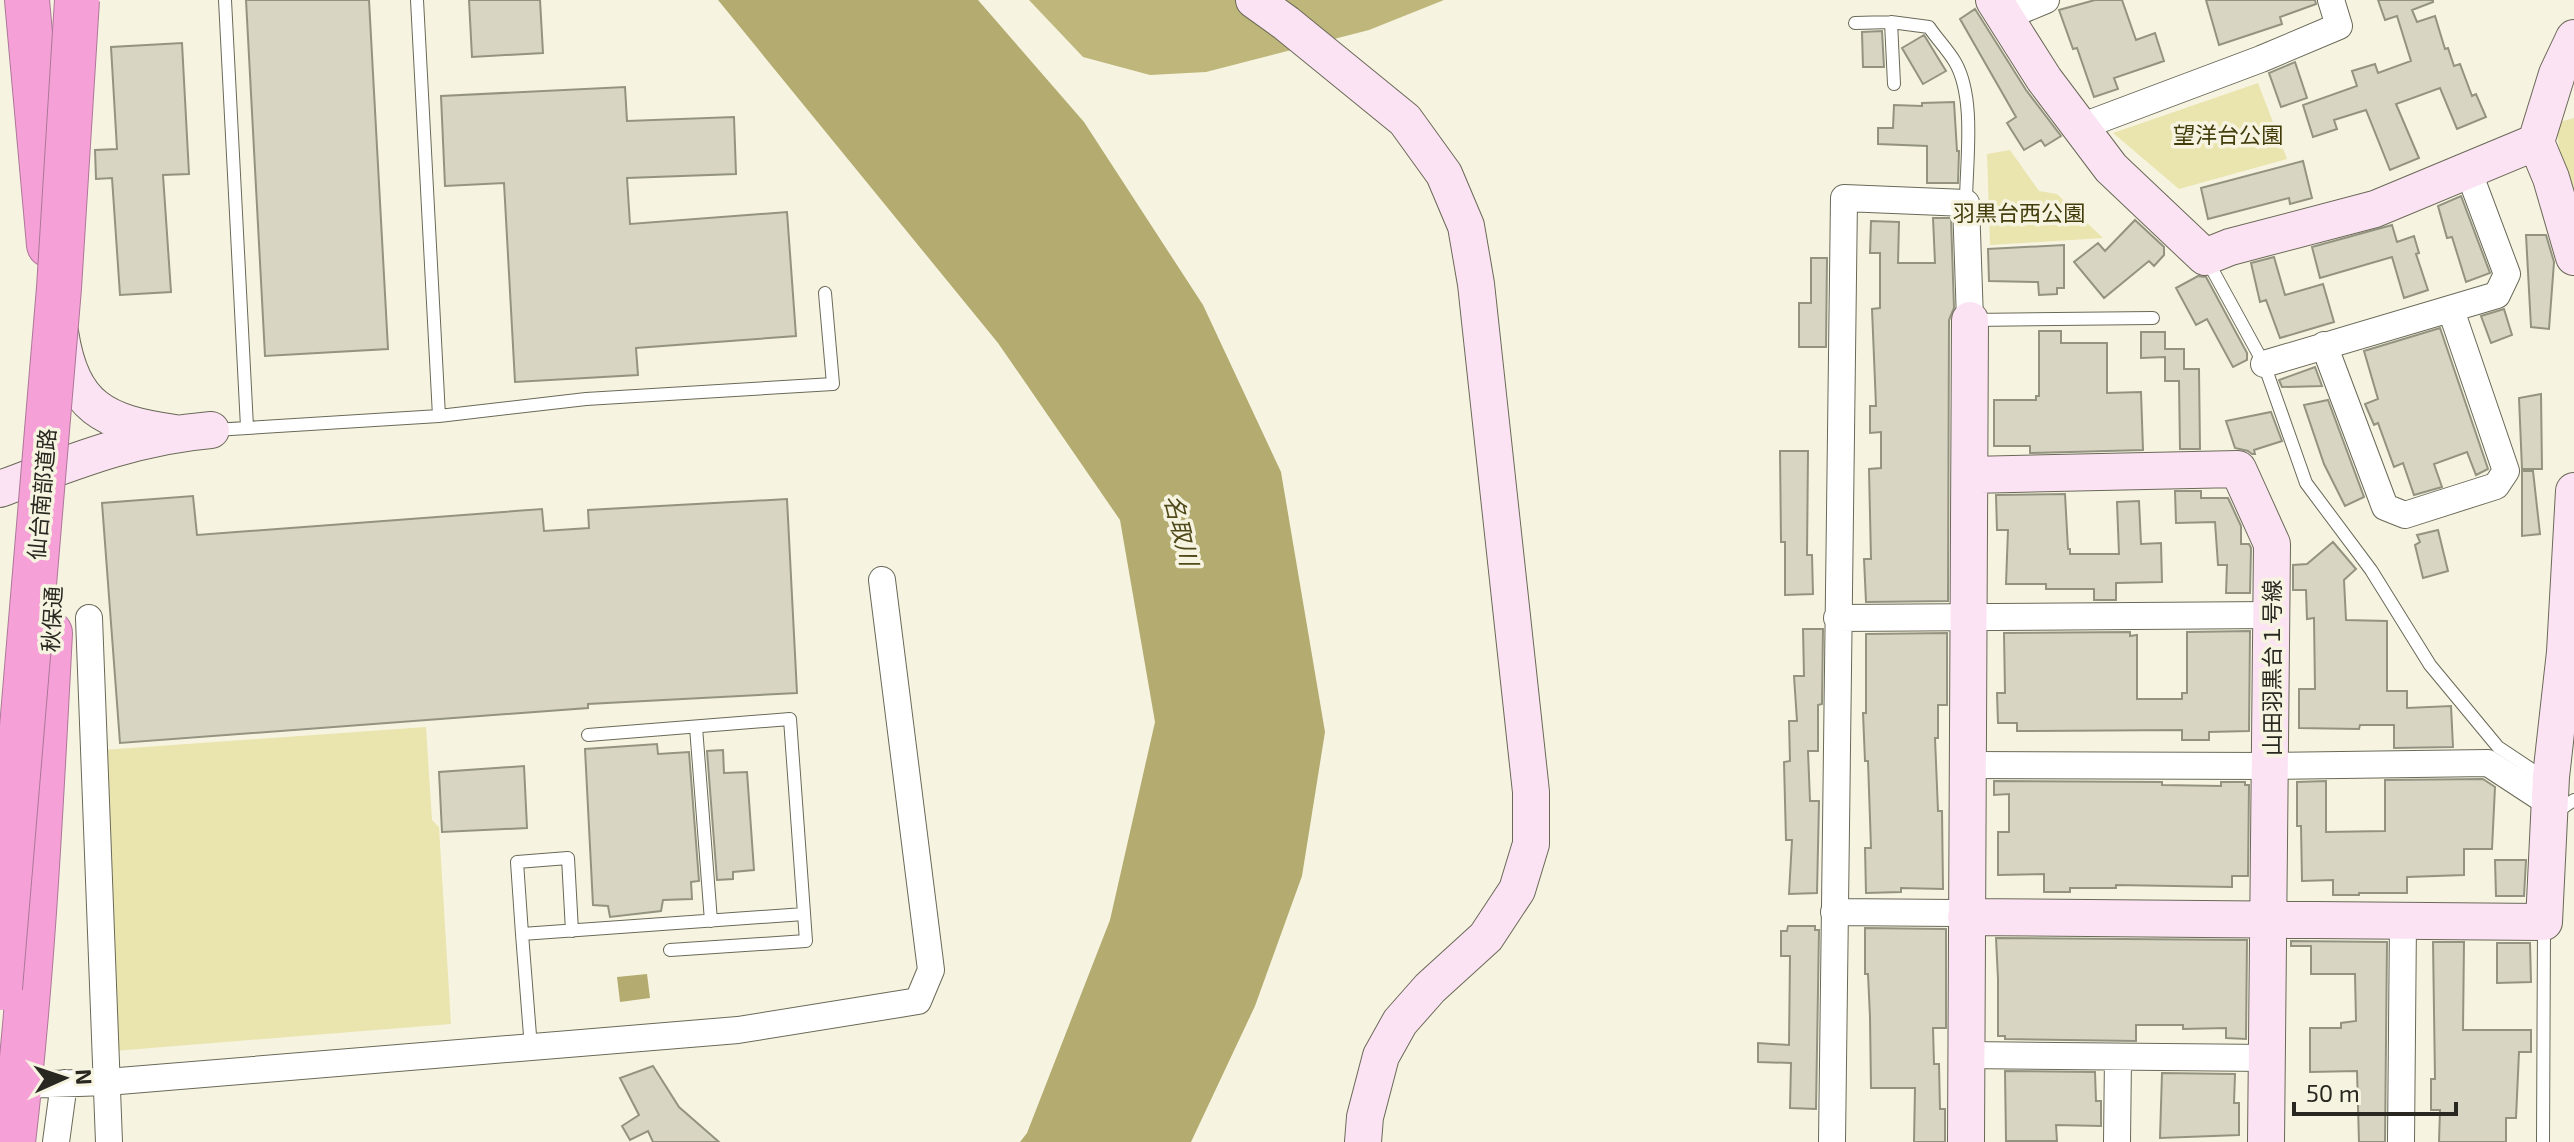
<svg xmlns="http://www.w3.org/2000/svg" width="2574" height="1142" font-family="'Exo 2','Noto Sans JP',sans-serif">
	<rect width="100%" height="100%" fill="#f6f4e1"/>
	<path fill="#eae4af" d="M2258,83l29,76 -108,30 -66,-56z
		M2574,118v86l-13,-42 -5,-39z
		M2010,150l29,41 18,3 46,44 -113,7 -3,-91z
		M426,727l6,93 7,7 12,197 -337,27 -11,-301z"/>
	<path fill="#beb67a" d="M1029,0h415l-75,30 -163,42 -56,3 -67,-18z"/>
	<path fill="#b3ab6f" d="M718,0h260l106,122 119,183 78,167 44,260 -23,144 -47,130 -64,136h-171l7,-9 83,-213 45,-198 -35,-202 -122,-177z
		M647,974l3,24 -30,4 -3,-25z"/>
	<path fill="#d8d6c3" stroke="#949381" stroke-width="2" d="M246,0h123l19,349 -123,7z
		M469,0h71l3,53 -71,4z
		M2095,0h27l14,40 19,-7 9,28 -50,17 4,11 -24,8 -17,-49 -4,1 -14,-39z
		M2206,0h109l1,4 -36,13 2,7 -63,21z
		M2378,0h55v2l-21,8 5,12 18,-6 10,33 3,-1 6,18 6,-2 12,32 4,-2 10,23 -29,12 -17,-41 -44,16 23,54 -29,12 -24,-60 -32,10 3,9 -24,8 -10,-32 54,-19 -5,-15 23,-7 3,9 33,-12 -14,-45 -12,4z
		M1975,9l51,81 35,46 -16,10 -4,-6 -17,10 -17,-27 9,-6 -56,-98z
		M1882,31l2,36h-21l-1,-35z
		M1924,35l22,36 -23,13 -21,-36z
		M182,43l7,131 -26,1 8,117 -51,3 -8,-117 -16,1 -1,-29 22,-1 -6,-102z
		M2295,62l12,36 -26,9 -12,-34z
		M625,87l2,34 107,-4 2,57 -109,4 3,46 157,-12 9,124 -160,12 2,27 -123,7 -11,-199 -59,3 -4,-90z
		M1954,102l3,49h2l-1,32h-31v-37l-49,-2v-16h15l1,-23 28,1v-3z
		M2303,161l9,37 -22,6 -1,-6 -81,21 -7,-31z
		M2461,196l29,77 -24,9 -14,-45 -5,1 -9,-32z
		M1933,218h18l3,90 -5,12 -1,281 -82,1 -2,-43h7l-2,-90 12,-1v-36l-11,1v-27h6l-4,-97 8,-1v-55h-10l1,-32 28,1 -1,41h37z
		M2135,220l29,27v8l-10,11 -5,-5 -45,37 -30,-36 24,-19 7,8z
		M2392,225l5,17 17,-6 5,17 -3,1 12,36 -24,8 -12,-41 -72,21 -8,-31z
		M2526,235h20l8,27 -5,67 -18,-2z
		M2064,245v43h-7v6l-18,1 -1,-13 -49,-1 -1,-32z
		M2274,257l11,38 38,-11 11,38 -54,16 -14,-38 -6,2 -9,-39z
		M1811,258h16l-1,89h-27v-44h12z
		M2198,276l8,1 41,76v7l-14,7 -26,-48 -11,6 -20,-37z
		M2504,309l8,26 -21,8 -10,-27z
		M2440,328l48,141 -12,6 -9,-23 -33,12 8,23 -28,8 -11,-32 -9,4 -16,-44 -4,2 -9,-21 13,-5 -14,-48z
		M2039,331h22v12h46v50l34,-1 2,58 -113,3v-7h-36v-46h42v-4h3z
		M2141,332h24v17h19v20h15l1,80h-20l-1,-68h-14v-24l-24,1z
		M2315,367l7,19 -40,1 -3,-7z
		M2541,394l1,75h-20l-3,-71z
		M2328,400l36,97 -19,9 -21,-42 -20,-59z
		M2271,412l11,29 -28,9 1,4h-3l-4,-3 -13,-3 -9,-27z
		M1780,451h28l-1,104h5l1,39 -28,1v-53h-4z
		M2522,471h11l7,63 -18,2z
		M2175,491h26v7h27l13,28v18h8l2,4 -1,45h-24l1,-28h-9l-3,-43 -39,1z
		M2065,494l3,55h2v5h49l-2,-52 22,-1 2,43 20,-1 1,39 -46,1v17h-22v-11h-48v-5h-40l2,-54h-11l-1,-35z
		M193,496l4,39 345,-26 2,22 45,-3 -1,-18 199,-11 10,194 -209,11v4l-468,35 -18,-240z
		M2438,530l10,41 -25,7 -8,-33 5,-3 -3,-7z
		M2333,542l23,27 -12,11 2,40 41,1v70h20v17l44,-2 2,41 -59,1v-23h-34l-1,4 -60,-1v-39h16l-1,-71 -7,1 -1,-29h-13v-25l14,-1z
		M1803,629h20l-1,75 -4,1v46h-10l2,50h9l-2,92 -28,1 3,-54h-6l-2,-78 6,-1 -1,-40h8l-3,-45h10z
		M2250,631l-1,100 -40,1v8h-27v-10l-165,1v-8h-19l-1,-30h8l-1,-60 126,-1v4l7,-1v64h45v-6h5v-61z
		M1947,633v72h-9v33h-3l3,73h4l1,78 -42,-1v4l-35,1 -1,-45h6l-3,-87h-3l-2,-48h3v-79z
		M657,744l1,10 31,-2 10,129 -8,1 1,17 -29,1 -2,11 -51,6 -2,-11 -15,-1 -8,-156z
		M723,750l1,23 23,-1 7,98 -21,2v7l-16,1 -10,-129z
		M524,766l3,62 -85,4 -3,-60z
		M2483,779l12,8 -3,62h-28v26l-57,2v16h-48v2h-26v-15l-31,1 -1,-55h-4v-44l29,-1v51l59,-1v-51z
		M1994,781l168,1v3l59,1v-4h24v3h4l-1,91h-16v11l-116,-2v3h-46v4h-26v-18l-46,1v-43h11v-38l-15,1z
		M2495,860h31l-2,36h-28z
		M1788,926h27v4h4l-3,179 -26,-1 1,-45 -33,-1v-19l31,2 1,-89h-9v-25h6z
		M1865,928l81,1v99h-13l1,36h5l1,45h5v33h-31l1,-54h-44l-1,-71 -2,-43h-3z
		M1996,938l251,2 -1,99 -20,-1v-10l-43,1v-4h-47v16l-131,-2v-3h-7v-57z
		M2291,941l96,1 -2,200h-26l-2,-71 -47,1v-44h31v-5l15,-2 -1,-47h-44v-28h-20z
		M2433,942h31l-1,88h68v22h-12l-3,66h-10v24h-67l1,-32h-9v-31h4z
		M2497,943h33l1,39 -34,1z
		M653,1066l26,41 40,35h-66l-5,-11 -18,9 -8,-14 17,-11 -19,-37z
		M2005,1071l90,1 1,29h5v25l-45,-1 1,16h-51z
		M2162,1073l73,1 -1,29h5v32l-79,3z"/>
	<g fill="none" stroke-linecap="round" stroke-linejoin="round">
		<g stroke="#6a6958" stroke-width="14">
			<path id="lane" d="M225,0l22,427
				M417,0l22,416
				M1891,22l3,62
				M1855,23l36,-1 38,5c8,12 19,23 26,35 21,36 11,101 11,141
				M2207,260l57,104 42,119 65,87 59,95 68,82 39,26 11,3
				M1972,320l181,-2
				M214,430l225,-14 147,-17 247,-15 -8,-91
				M696,727l15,194
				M588,735l202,-16 16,222 -136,9
				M2555,813l19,-13
				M522,934l-5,-72 51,-4 4,73
				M531,1048l-9,-114 282,-20
				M2543,1142l1,-217"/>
		</g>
		<g stroke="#6a6958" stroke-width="28">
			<path id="street" d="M2005,17l41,-17
				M2080,127l181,-68 78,-33 -8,-26
				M2324,345l61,162 20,8 91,-29 10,-15 -55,-161
				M2264,364l233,-69 10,-21 -39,-104
				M89,618l20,524
				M1837,618l434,-3
				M1968,765l303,1 217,-3 61,40
				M1834,912l120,1 12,4
				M1966,1055l302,3
				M20,1085l87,-3 631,-52 180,-29 13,-31 -49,-390
				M56,1142l8,-59
				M1832,1142l12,-944 122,5 4,117
				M2117,1142l1,-85
				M2401,1142l2,-222"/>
		</g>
		<g stroke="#6a6958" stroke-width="38">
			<path id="secondary" d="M1254,0l32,23 119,97 39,54 22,52 10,58 55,508v52l-14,46 -31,47 -56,51 -30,34 -19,34 -16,61 -2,25
				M1994,0l50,79 67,89 94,89 25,-10 145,-38 161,-67
				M2574,38l-17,36 -21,68 15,36 23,79
				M60,332c12,76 44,91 115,101
				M1970,475l268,-6 34,75 -6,598
				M0,489c70,-26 136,-53 211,-59
				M1966,917l578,5 7,-145 14,-125 9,-161
				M1966,1142l4,-822"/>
		</g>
		<g stroke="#ad7798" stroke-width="46">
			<path id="highway" d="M27,0l22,245
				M13,1142c20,-169 28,-339 37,-509"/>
		</g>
		<use href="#lane" stroke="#fff" stroke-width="12"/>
		<use href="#street" stroke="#fff" stroke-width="26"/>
		<use href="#secondary" stroke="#fce3f3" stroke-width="36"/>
		<use href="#highway" stroke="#f5a1d8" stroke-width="44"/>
		<g stroke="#ad7798" stroke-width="46" stroke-linecap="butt">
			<path id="highway-bridge" d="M0,988l59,-700 18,-288"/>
		</g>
		<use href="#highway-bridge" stroke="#f5a1d8" stroke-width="44"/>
	</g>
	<g text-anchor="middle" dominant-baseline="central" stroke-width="7" stroke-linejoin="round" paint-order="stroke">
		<g font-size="22" fill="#433d0c" stroke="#f6f4e1">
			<text x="2228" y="134">望洋台公園</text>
			<text x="2019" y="212">羽黒台西公園</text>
		</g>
		<g font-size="22" fill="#282821" stroke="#f6f4e1">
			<text transform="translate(41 494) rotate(-85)">仙台南部道路</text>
			<text transform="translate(51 619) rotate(-87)">秋保通</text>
			<text transform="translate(2271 668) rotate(-90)">山田羽黒台１号線</text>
		</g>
		<g font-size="24" font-style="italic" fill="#504a1b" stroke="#f6f4e1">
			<text transform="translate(1182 530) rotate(76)">名取川</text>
		</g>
	</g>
	<g transform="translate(64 1078) rotate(87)" stroke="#f6f4e1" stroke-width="6" paint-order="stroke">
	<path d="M0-6L14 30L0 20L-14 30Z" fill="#282821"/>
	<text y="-12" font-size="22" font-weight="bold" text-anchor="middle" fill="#282821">N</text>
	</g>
	<path d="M2294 1102v12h162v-12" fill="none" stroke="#282821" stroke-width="4"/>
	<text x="2306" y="1102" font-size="24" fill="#282821" stroke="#f6f4e1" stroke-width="6" paint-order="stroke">50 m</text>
</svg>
